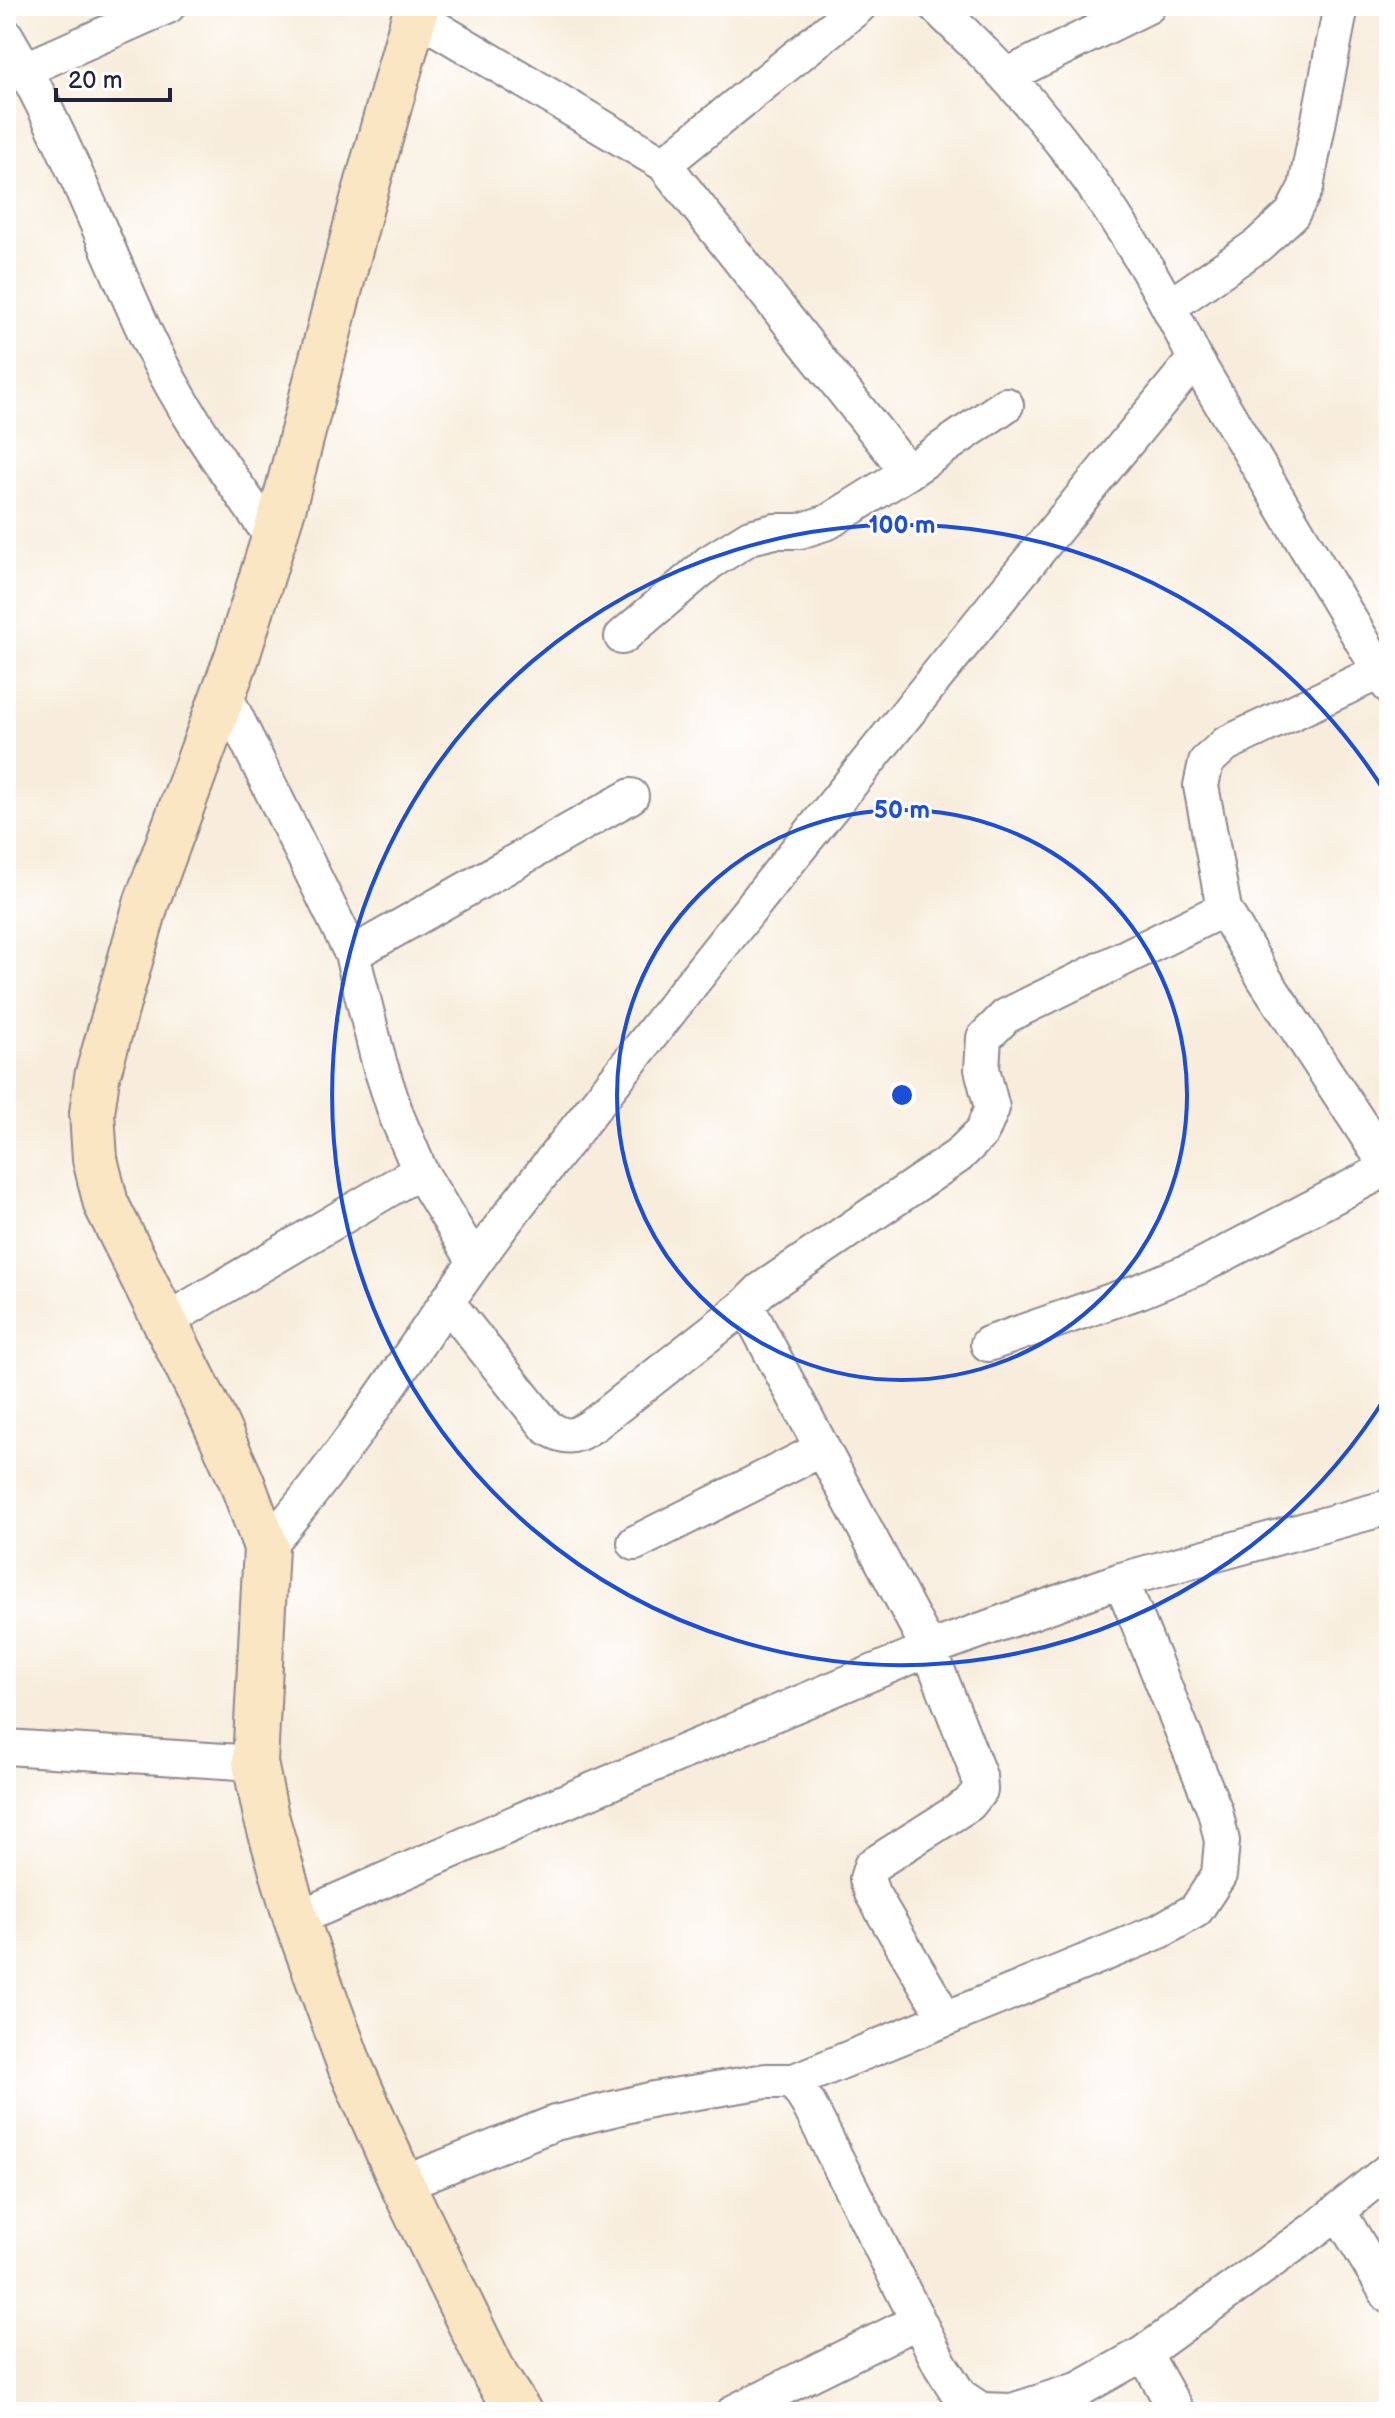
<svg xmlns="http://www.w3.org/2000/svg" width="1395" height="2418" font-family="'Balsamiq Sans',sans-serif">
	<rect width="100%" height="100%" fill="#fff"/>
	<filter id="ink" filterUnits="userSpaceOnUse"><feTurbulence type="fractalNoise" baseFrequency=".0125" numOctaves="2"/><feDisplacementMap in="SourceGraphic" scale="16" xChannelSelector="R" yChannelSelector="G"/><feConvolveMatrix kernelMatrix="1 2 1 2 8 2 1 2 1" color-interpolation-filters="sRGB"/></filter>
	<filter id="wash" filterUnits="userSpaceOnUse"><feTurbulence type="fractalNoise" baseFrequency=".006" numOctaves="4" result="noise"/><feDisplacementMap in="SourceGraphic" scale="32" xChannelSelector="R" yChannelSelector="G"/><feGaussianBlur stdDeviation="1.8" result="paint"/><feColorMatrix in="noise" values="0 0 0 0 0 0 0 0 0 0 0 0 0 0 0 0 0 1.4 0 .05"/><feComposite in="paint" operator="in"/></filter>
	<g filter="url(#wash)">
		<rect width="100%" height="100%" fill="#f8eddc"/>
	</g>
	<g filter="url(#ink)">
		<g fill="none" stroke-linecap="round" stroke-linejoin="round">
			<g stroke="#8d888c" stroke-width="38">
				<path id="street" d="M936,6c23,23 47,45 69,69 74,80 144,186 190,284l194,327
					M414,15l250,149 244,308
					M6,36c57,96 95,202 142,303 34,72 81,136 126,201
					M26,69l142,-63
					M1006,76l142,-70
					M664,164l195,-158
					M1170,306l88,-61 34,-31 14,-27 35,-181
					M622,637l88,-75 40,-25 25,-6h25l28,-9 80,-50 98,-67
					M1381,671l-155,73 -20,18 -5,24 23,123 40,69 125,191
					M224,693l128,261 27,108 18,55 23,54 55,91
					M352,954l279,-158
					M447,1302l100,125c20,13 27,10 46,-2l153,-120
					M164,1322l256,-151
					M988,1344l152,-53 59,-24 189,-99
					M635,1543l187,-94
					M266,1547c95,-108 167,-234 256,-348 221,-283 445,-563 673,-840
					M6,1747l249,16
					M296,1919l237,-104 396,-166 192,-69 268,-73
					M946,2019l-74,-126 -5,-14 4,-13 98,-62 11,-14 -1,-14 -50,-127 -183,-344 15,-15 197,-134 24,-24 10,-24 -10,-39 2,-31 22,-22 218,-107
					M794,2081l366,-150 36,-21 23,-35 3,-34 -7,-30 -94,-231
					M402,2184l153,-61 99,-24 112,-18h28l15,24 132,261 19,30 21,14 31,1 68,-22 64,-36 174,-126 71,-57
					M1338,2211l51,85
					M1144,2353l33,59
					M734,2412l184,-91"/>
			</g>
			<g stroke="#8d888c" stroke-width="48">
				<path id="secondary" d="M417,6l-56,201 -78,302 -46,148 -90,244 -50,176 -5,36 3,46 11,45 108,216 27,60 25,67 -11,216 11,53 30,103 54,147 52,118 94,193 23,35"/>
			</g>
			<use href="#street" stroke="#fff" stroke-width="34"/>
			<use href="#secondary" stroke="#fbe6c4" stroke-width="44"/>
		</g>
	</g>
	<g fill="none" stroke="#1d4ed8" stroke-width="4">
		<circle cx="902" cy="1095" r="285"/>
		<path d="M1388 1393A570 570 0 1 1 1388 797"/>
	</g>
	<circle cx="902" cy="1095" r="12" fill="#1d4ed8" stroke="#fff" stroke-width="4"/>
	<g font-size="24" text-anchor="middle" font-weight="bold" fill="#1d4ed8" stroke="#fff" stroke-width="6" stroke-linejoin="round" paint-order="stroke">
		<text x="902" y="533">100 m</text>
		<text x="902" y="818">50 m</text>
	</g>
	<rect width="1395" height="2418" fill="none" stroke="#fff" stroke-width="32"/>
	<path d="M56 88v12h114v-12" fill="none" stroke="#22223b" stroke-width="4"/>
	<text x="68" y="88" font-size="24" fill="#22223b" stroke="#ffffff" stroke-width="6" paint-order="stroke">20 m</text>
</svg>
